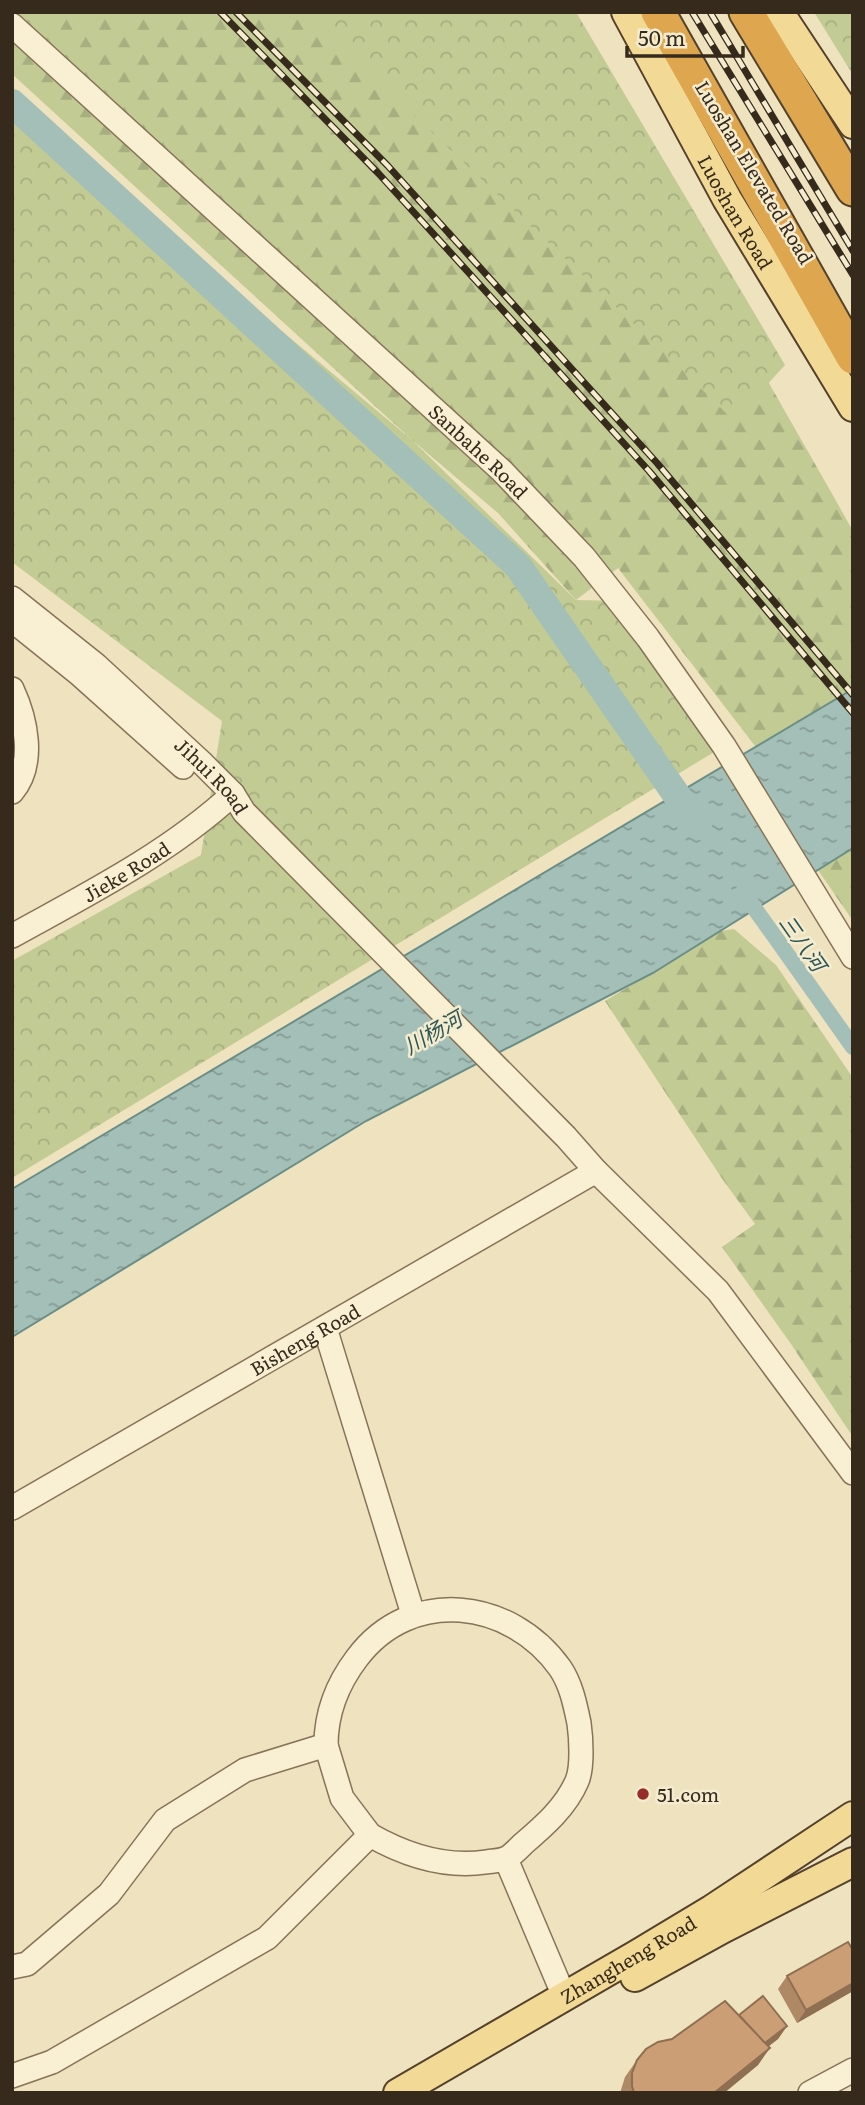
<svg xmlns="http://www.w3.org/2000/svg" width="865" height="2105" font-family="Literata,'Noto Sans SC',serif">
	<defs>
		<pattern id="forest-firs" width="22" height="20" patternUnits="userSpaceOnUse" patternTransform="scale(1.75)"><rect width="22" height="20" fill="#c2cb94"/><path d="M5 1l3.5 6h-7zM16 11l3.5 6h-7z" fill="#a7ae7f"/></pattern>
		<pattern id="park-crowns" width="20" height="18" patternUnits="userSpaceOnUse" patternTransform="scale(1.75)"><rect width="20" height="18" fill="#c2cb94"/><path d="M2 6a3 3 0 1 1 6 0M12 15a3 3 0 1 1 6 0" fill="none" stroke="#a7ae7f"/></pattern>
		<pattern id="water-ripples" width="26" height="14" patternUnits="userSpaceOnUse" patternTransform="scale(1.75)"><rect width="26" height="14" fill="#a3bfb8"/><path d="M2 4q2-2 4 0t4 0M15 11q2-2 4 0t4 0" fill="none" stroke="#869b95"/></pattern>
	</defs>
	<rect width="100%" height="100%" fill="#eee2bf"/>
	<path fill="url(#forest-firs)" d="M12,12h452l221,224 146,256 22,39v166l-91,58 -144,-187 -42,32 -78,-87 -86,-73 -400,-366z
		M853,848v73l-35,-51z
		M734,929l42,36 77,113v359l-62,-93 -69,-97 33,-23 -32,-44 -118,-179 115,-70z"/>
	<path fill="url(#park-crowns)" d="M312,12h264l209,353 -51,56 -64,-63 -344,-326z
		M814,12h39v63z
		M12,105l400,335 164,160 43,1 105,145 -712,432v-217l189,-106 21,-134 -210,-159z"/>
	<path fill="url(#water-ripples)" stroke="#6a8d86" stroke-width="2" d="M853,689v159l-200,125 -287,148 -354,216v-148z"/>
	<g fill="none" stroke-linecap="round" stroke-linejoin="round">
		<path stroke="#a3bfb8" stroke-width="16" d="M743,892l110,155"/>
		<path stroke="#a3bfb8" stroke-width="28" d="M12,103l506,463 180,260"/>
		<g stroke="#867358" stroke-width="26">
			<g id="minor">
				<path id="s1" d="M12,25l490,446 82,86 64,81 76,108 129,211"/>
				<path id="s2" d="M12,598l84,67 105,97 32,32 11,18 322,325 30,34 122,120 135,182"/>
				<path d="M12,620l66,53 105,94"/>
				<path d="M12,689c14,30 24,75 0,103"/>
				<path id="s3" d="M12,936c76,-42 157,-83 221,-142"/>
				<path d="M325,1328l88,286"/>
				<path id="s4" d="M12,1508l584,-337"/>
				<path d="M326,1745c0,-32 12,-62 31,-87 54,-72 154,-59 203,10 11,16 15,36 19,55 2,14 4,44 -2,58 -11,26 -33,45 -54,63 -5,5 -11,11 -16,14 -6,3 -15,3 -21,4 -41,6 -81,-7 -116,-27"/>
				<path d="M506,1859l58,137"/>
				<path d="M12,1967l15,-3 82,-70 56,-74 80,-50 81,-25 16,53 28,37 -103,103 -215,124 -40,14"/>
				<path d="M810,2093l43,-23"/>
			</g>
		</g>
		<g stroke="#54412c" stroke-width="32">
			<g id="major">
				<path id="s5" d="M626,12l101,187 126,208"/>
				<path d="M779,12l74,112"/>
				<path d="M635,1977l87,-48 131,-67"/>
				<path id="s6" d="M398,2093l238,-138 75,-45 142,-94"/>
			</g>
		</g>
		<g stroke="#54412c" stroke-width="37">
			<path id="highway" d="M658,12l195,345
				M746,12l107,177"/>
		</g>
		<use href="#minor" stroke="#f9efd2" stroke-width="23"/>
		<use href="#major" stroke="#f2da96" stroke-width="28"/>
		<use href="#highway" stroke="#dea64f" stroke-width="33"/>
		<g stroke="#362a1c" stroke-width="7">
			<path id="rail" d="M220,12l159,162 270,297 204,242
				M236,12l152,154 269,297 196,232
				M692,12l161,263
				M710,12l143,239"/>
		</g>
		<use href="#rail" stroke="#f5eccf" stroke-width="4.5" stroke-dasharray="13" stroke-linecap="butt"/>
	</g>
	<path fill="#af8865" d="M853,1950v41l-56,32 -19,-34 9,-13z
		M739,2015l48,11 -9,13 -9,7 -11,19 -34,28h-104l5,-16 12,-17 35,-21z"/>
	<path fill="#8f6f52" d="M853,1983v8l-56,32 9,-13z
		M787,2026l-9,13 -25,19 9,-13z
		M770,2048l-12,17 -34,28h-10z"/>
	<path fill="#cc9e75" stroke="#8f6f52" stroke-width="2" d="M848,1942l5,8v33l-47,27 -19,-34z
		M763,1996l24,30 -22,17 -26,-28z
		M725,2001l45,47 -56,45h-80l-2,-7v-13l5,-13 9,-11 12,-7 14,-3z"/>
	<circle fill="#952d28" stroke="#f5eccf" stroke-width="2.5" cx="643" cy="1794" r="7"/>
	<g text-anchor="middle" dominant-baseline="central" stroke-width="5" stroke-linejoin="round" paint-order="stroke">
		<g font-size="19" fill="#362a1c" stroke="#f5eccf">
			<text transform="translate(755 172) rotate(59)">Luoshan Elevated Road</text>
			<text stroke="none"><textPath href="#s5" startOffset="228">Luoshan Road</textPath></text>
			<text stroke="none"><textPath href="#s1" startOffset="632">Sanbahe Road</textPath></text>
			<text stroke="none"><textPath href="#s2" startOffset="268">Jihui Road</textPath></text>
			<text stroke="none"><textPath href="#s3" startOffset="131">Jieke Road</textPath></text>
			<text stroke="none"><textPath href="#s4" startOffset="338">Bisheng Road</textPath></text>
			<text stroke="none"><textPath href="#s6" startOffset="266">Zhangheng Road</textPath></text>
		</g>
		<g font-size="19" fill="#362a1c" stroke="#f5eccf" text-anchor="start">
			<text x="657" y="1794">51.com</text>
		</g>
		<g font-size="21" font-style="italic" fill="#2b5655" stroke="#f5eccf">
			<text transform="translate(804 942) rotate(55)">三八河</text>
			<text transform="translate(432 1031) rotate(-30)">川杨河</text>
		</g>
	</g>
	<rect width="865" height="2105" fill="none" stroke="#362a1c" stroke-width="28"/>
	<path d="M627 46v10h116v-10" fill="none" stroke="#362a1c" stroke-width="3.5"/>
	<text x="638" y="46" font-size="21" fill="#362a1c" stroke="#f5eccf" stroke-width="5" paint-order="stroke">50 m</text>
</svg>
